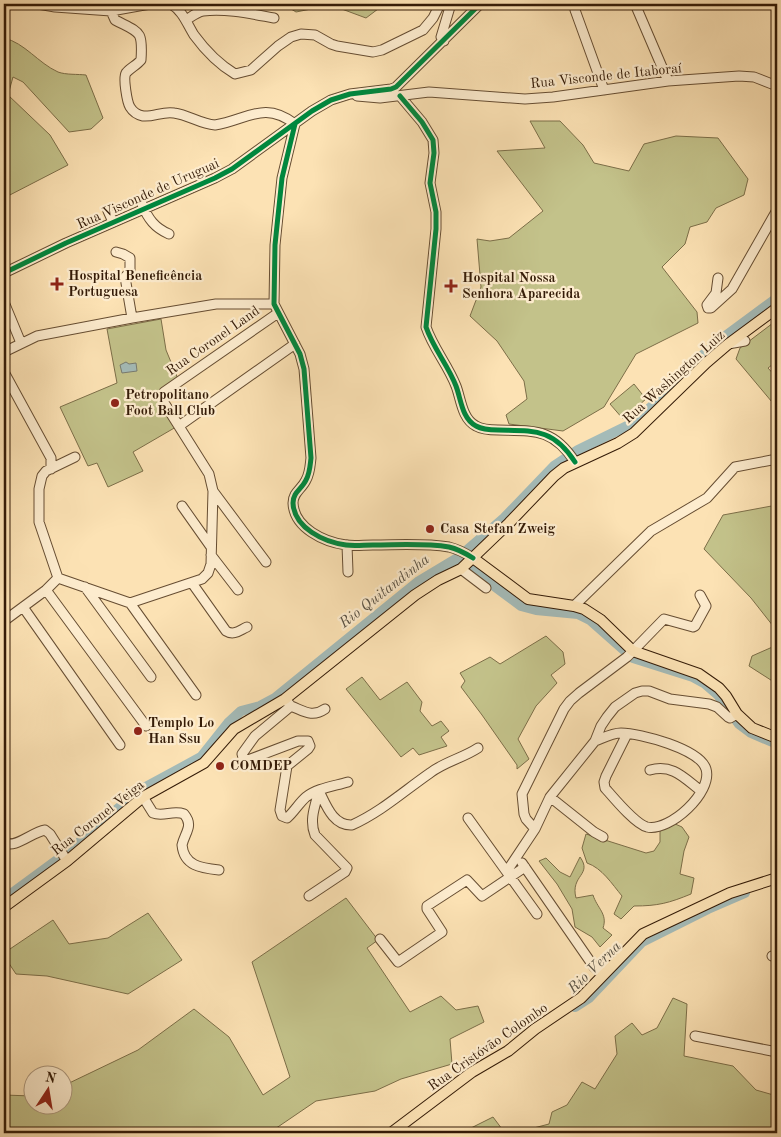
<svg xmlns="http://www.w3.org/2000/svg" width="781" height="1137" font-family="'Old Standard TT',serif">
	<rect width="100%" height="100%" fill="#fce2b4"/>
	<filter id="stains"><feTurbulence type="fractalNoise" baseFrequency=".004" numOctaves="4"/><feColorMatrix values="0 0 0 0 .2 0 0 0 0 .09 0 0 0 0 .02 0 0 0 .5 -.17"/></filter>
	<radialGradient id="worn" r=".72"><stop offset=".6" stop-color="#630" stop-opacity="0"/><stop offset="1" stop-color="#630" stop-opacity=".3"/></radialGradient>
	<path fill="#c3c28a" stroke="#7c6e48" d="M283,4h88l7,5 -12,9 -35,-13 -35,7z
		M4,38c21,5 34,25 54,34 8,3 20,2 28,3l17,43 -12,11 -22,3 -46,-50 -10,-5 -5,18 42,40 18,30 -64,33z
		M530,121h30l23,24 11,18 35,8 15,-27 32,-8 42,2 30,41 -4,16 -28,13 -9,14 -17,5 -5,17 -23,23 35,45 1,11 -62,31 -32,53 -41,24 -54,-7 -3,-9 21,-16 -3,-18 -27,-40 -27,-25 11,-29 -4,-48 13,2 19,-3 34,-27 -46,-60 48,-3z
		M161,319l5,31 12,29 -15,10 13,38 -43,25 10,19 -35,16 -11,-24 -9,3 -28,-59 57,-24 -10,-54z
		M777,320v41l-9,7 9,10v30l-41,-49 4,-11z
		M634,384l12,15 -23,20 -13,-15z
		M777,505v126l-26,-33 -47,-49 19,-34z
		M456,560l7,5 -26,13 -3,-3z
		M546,636l17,16 2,12 -14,11 6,8 -21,23 -18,33 11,20 -12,10v-4l-35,-50 -21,-28 4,-6 -5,-8 30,-16 10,7z
		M777,645v39l-28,-18 3,-10z
		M362,677l18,23 27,-18 15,20 -2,9 12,15 9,-5 8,10 -8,6 6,9 -28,9 -6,-7 -12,9 -55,-68z
		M673,823l9,4 7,10 -5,14 -4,23 14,4 -3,16c-22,9 -33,12 -57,12l-13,13 -7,-5 8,-18c-10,-12 -20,-28 -35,-33l-5,-15 4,-14 60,19 8,-2 6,-9v-11z
		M580,857c13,18 -10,18 -4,41l17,-3c4,13 15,19 10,33l9,7 -12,12 -8,-10 -17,-10 -3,-18 -15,-25 -18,-23 7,-3 14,14 10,5z
		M346,898l32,42 -11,8 43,64 31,-16 15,14 22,-4 6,16 -34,17 2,25 -51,15 -26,12 -59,10 -47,32h-265v-38l28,1v8h30l1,-18 75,-36 56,-41 35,28 34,58 27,-18 -38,-115z
		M148,913l34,47 -54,34 -81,-18 -31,-2 -12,-18v-3l49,-33 16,24 39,-6z
		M673,998l14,6 -3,52 49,10 23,24 21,6v37h-251v-3l23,-6 3,-12 15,-7 15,-23 13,7 22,-35 -2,-18 17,-13 10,12 15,-7z
		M493,1117l12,16h-44z"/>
	<path fill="#a4bbb8" stroke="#777b71" d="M126,362l3,2 7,-1 1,8 -15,2 -2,-8z"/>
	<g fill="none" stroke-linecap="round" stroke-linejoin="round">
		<path stroke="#a4bbb8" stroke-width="10" d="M459,560l62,46 15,4 42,4 12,6 43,38 60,19 11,6 14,12 21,29 12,9 26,11
			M4,899l68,-50 29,-27 43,-34 57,-31 27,-34 13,-12 19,-5 15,-8 144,-117 40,-24 45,-39 50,-52 24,-16 53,-26 28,-24 32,-35 33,-28 53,-39
			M575,1007l14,-9 53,-56 66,-33 37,-16"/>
		<g stroke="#664d32" stroke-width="11">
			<path id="minor" d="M38,4l17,3 56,4 39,-7
				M171,4c12,7 16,20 23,31 11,15 26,30 41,39l16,-4 27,-24 13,-9 10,-3 14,1 16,9 6,2 36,6 9,-2 41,-20 10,-12 7,-14
				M575,4v6l29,80
				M635,4l33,77
				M111,11l4,9c25,13 28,10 26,40 -4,5 -11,8 -15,13 -3,5 1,29 4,34 3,5 8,8 13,9 11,1 20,-5 31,-3 15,2 26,11 41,12 32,-5 49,-25 80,-1
				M186,20c5,-3 11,-8 17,-9 23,-3 49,3 71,7
				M444,41l-3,-4 9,-30 -2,-3
				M357,96l23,2 49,-6 96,7 28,-2 115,-16 71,-5 15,1 23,9
				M400,96l22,26 11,18 1,13 -4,30 6,29v17l-10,98c7,21 22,38 30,59 5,13 6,33 20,40 7,4 15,4 22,4 36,1 55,-2 77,32
				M295,124l-13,54 -4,38 -3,29 -1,59 26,50 4,15 7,89c-1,8 -1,15 -5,22 -4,9 -13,12 -13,23 1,25 31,39 53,42 8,1 18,0 27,0 25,0 51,-2 76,2 9,2 16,6 24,11
				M142,204c6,15 13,24 27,30
				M108,211l5,11
				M116,252l7,2 7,4v14l-5,5 7,41
				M4,273l62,-30 149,-65 17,-9 80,-58 19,-11 19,-6 41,-5 5,-2 84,-83
				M718,278l-2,15 -9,12 1,3h3l21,-19 45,-79
				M4,302l17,41
				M728,344l17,-3
				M4,352l33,-16 95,-18 84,-14h58
				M4,372l47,86v11
				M179,426l116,-82
				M213,491l53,71
				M182,506l29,41
				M347,545l1,27
				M211,555l27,35
				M461,569l25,19
				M58,578l72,25 72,-24 6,-6 3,-9 2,-73 -4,-17 -46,-73 -1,-5 2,-4 114,-79
				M58,578l-19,-56v-33l3,-13 4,-5 29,-14
				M192,583l34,48c8,5 14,-1 21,-4
				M85,587l66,90
				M46,590l100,136
				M130,603l66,92
				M574,606l77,-75 56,-33 28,-31 42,-8
				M23,607l97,138
				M4,621l42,-31 12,-12
				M285,699l6,7 -36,30 -13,18 1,4 5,2 50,-19h10l2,5 -2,3 -21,17 -7,44 2,6 5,2c7,-6 12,-15 19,-21 11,-9 29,-11 42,-15
				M291,706c13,5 21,12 34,3
				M595,741c8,-3 17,-8 26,-8 19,0 79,16 85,36 7,23 -36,63 -59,58 -12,-3 -34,-30 -42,-39l-1,-6 2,-6 21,-42
				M650,770c23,-6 34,8 51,21
				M319,791c7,14 14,35 33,34 29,-13 52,-34 78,-52 14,-11 33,-15 48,-25
				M143,797l10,16c10,4 20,-3 31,1 10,12 1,18 -2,31 2,21 19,23 37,25
				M550,797l44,35 9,5
				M468,818l69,96
				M535,829l-9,-10 -2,-5 -2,-20 42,-85 6,-8 9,-8 48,-36 37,-38 29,8 2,-1 11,-20 -6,-11
				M4,842c10,8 28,-10 41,-12l5,4 17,27
				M522,863l72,104 5,4 10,-5
				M507,871l28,-42 15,-32 45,-56 6,-15 6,-9 8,-10 20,-14 7,-2h7l21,8 39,5 8,3 11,10 2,1 7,-4
				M309,896l36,-24 2,-4 -32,-33c-6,-15 0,-29 4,-44
				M380,939l18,23 44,-30 -15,-23v-3l40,-26 15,16 43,-29
				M772,956l5,1
				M695,1036l82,16"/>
		</g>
		<g stroke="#341b07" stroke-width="12">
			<path id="major" d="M473,558l55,41 46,7 10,3 17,11 32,31 66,23 20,14 7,8 11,18 15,14 25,10
				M4,907l63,-46 76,-64 61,-34 30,-34 51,-30 130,-104 23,-15 23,-11 48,-46 45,-47 10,-8 54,-25 16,-10 72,-70 21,-18 50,-37
				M391,1133l81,-61 36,-21 27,-22 46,-31 62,-64 87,-41 47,-15"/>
		</g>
		<use href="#minor" stroke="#fdecce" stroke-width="9"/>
		<use href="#major" stroke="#fce2b4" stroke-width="10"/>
		<g stroke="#fdecce" stroke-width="8">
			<path id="cycleway" d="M400,96l22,26 11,18 1,13 -4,30 6,29v17l-10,98c7,21 22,38 30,59 5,13 6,33 20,40 7,4 15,4 22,4 36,1 55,-2 77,32
				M295,124l-13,54 -4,38 -3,29 -1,59 26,50 4,15 7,89c-1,8 -1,15 -5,22 -4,9 -13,12 -13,23 1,25 31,39 53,42 8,1 18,0 27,0 25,0 51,-2 76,2 9,2 16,6 24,11
				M4,273l62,-30 149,-65 17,-9 80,-58 19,-11 19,-6 41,-5 5,-2 84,-83"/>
		</g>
		<use href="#cycleway" stroke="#00873e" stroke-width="5"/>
	</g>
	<g fill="#8f2418" stroke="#fdecce" stroke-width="2">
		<path d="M54.5 276.5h5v5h5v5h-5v5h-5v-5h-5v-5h5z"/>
		<path d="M448.5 278.5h5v5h5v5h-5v5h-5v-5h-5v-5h5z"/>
		<circle cx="115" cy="403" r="5"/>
		<circle cx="430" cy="529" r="5"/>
		<circle cx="138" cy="731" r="5"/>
		<circle cx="220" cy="766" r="5"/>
	</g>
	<g text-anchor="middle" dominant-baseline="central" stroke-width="4.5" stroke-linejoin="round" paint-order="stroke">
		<g font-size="14" fill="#341b07" stroke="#fdecce">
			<text transform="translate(606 76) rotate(-6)">Rua Visconde de Itaboraí</text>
			<text transform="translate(148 194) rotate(-24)">Rua Visconde de Uruguai</text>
			<text transform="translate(213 341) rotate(-35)">Rua Coronel Land</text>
			<text transform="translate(674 377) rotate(-42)">Rua Washington Luiz</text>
			<text transform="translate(98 818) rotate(-38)">Rua Coronel Veiga</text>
			<text transform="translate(488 1047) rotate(-35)">Rua Cristóvão Colombo</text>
		</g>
		<g font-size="14" font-weight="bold" fill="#341b07" stroke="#fdecce" text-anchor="start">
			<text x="68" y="276">Hospital Beneficência<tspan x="68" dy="16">Portuguesa</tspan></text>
			<text x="462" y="278">Hospital Nossa<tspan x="462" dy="16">Senhora Aparecida</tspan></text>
			<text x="125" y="395">Petropolitano<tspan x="125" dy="16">Foot Ball Club</tspan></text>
			<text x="440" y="529">Casa Stefan Zweig</text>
			<text x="148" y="723">Templo Lo<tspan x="148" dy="16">Han Ssu</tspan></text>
			<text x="230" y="766">COMDEP</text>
		</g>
		<g font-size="15" font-style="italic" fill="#5b5345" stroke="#fdecce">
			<text transform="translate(385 592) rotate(-38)">Rio Quitandinha</text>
			<text transform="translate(595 968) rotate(-44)">Rio Verna</text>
		</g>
	</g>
	<rect width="781" height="1137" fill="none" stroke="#fce2b4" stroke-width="20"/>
	<rect x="5" y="5" width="771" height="1127" fill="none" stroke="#341b07" stroke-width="2.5"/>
	<rect x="10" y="10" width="761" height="1117" fill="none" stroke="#341b07"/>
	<g transform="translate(48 1090) rotate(12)"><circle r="24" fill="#fdecce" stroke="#ad987e"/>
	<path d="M0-4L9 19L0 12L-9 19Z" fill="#8f2418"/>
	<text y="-8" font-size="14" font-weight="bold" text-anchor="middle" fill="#341b07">N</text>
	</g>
	<rect width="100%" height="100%" filter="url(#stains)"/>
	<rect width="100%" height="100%" fill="url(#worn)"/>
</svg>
